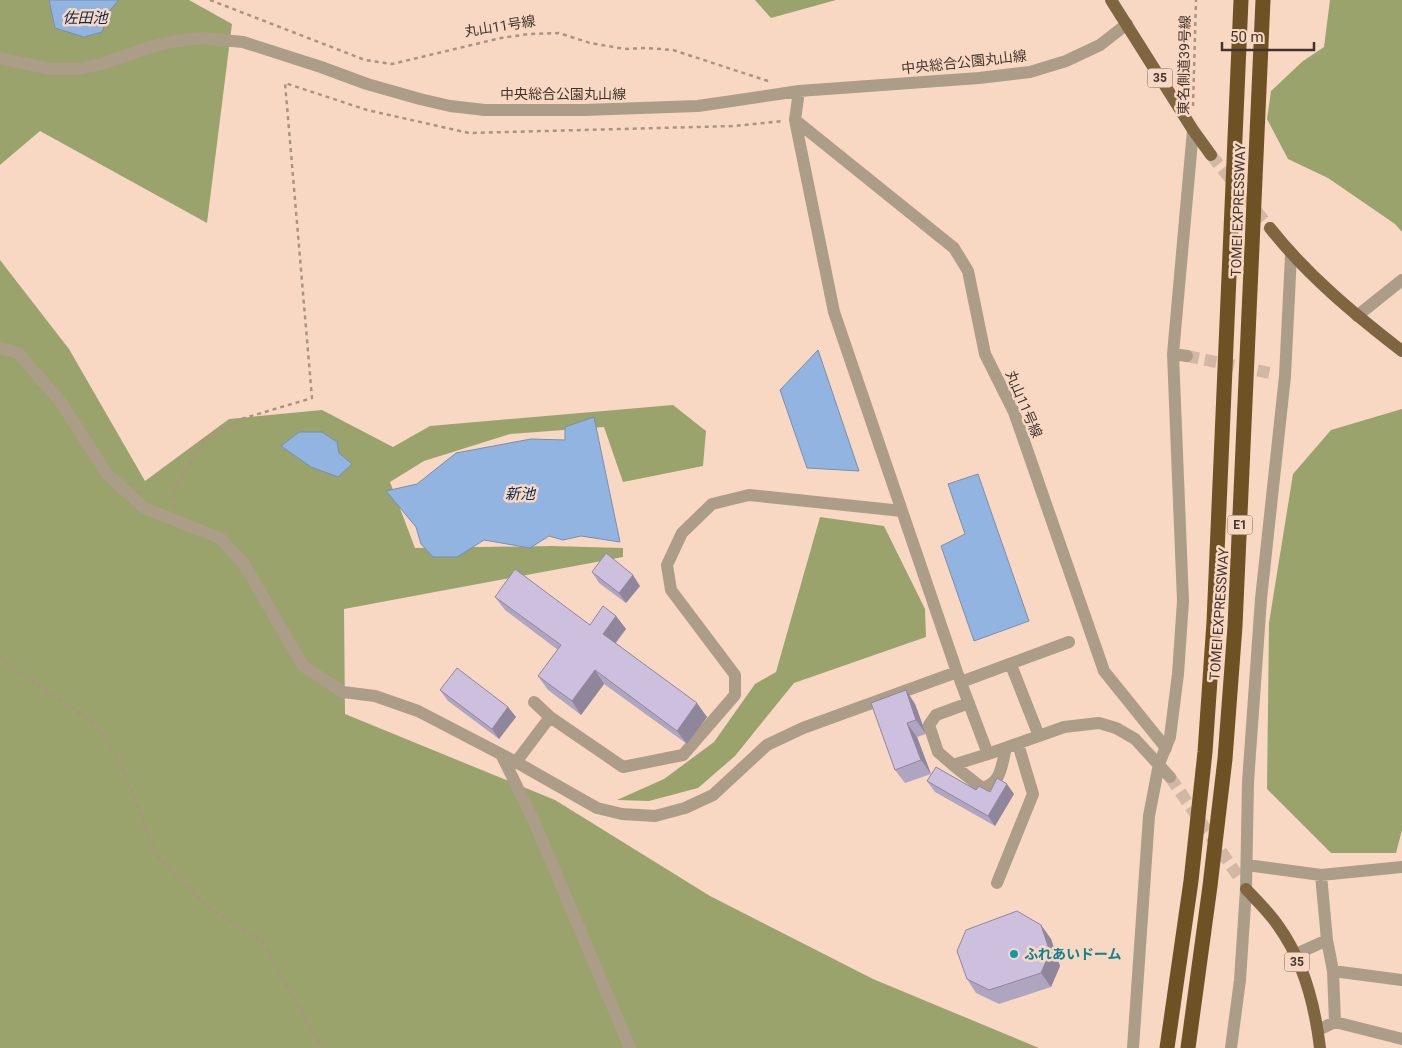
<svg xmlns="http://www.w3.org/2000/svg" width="1402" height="1048" font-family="Roboto,'Noto Sans JP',sans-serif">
	<rect width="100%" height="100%" fill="#f8d8c3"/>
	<path fill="#9ba36d" d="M0,0h189l43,24 -25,199 -167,-92 -40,34z
		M755,0h81l-65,18z
		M1330,0h72v232l-7,-8 -67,-46 -40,-19 -21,-40 4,-28 32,-30 21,-14z
		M0,260l69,89 76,132 84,-62 93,-9 71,37 37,-21 243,-21 33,26 -3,35 -80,16 -19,-55 -94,7 -86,27 -34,21 25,66 137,-2 71,2v9l-279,52 1,105 210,86 155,96 163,83 166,69h-1039z
		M1402,409v421l-6,23h-65l-64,-64 2,-166 24,-149 38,-44z
		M820,517l64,9 41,83 1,28 -132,46 -59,73 -37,32 -49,13 -32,-1 47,-21 50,-37 41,-58 21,-12z"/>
	<path fill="#92b4e1" stroke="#7a8eab" d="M49,0h70l-9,10 -8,22 -18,5 -29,-9z
		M818,350l41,121 -52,-3 -27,-78z
		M594,417l26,125 -39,-6 -18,4 -14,-4 -19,12 -46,-8 -27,17h-24l-12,-13 -5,-17 -30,-36 31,-7 39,-31 75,-14 34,1v-13z
		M299,432h23l15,10 2,11 13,11 -14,13 -27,-10 -30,-21z
		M978,474l51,147 -55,20 -33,-95 24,-12 -17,-50z"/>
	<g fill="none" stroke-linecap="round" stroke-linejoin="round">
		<path stroke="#d3b7a5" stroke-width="12" stroke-dasharray="12 6" stroke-linecap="butt" d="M1187,356l88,18
			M1170,777l68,99"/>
		<path stroke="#d3b7a5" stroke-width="12" stroke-dasharray="12 6" stroke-linecap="butt" d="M1211,155l59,73"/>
		<path stroke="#ab9383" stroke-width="2.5" stroke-dasharray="4 4" stroke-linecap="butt" d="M210,0l155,60 27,4 109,-26 28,-4 30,-1 31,10 35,6 21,-1 27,2 98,32
			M1193,106l3,-106
			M174,508l-1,-16 31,-52 37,-21 71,-21 -27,-315 82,27 102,23 265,-7 49,-5
			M0,656l9,9 86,59 25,37 37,95 51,51 54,34 60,107"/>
		<path stroke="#ac9d89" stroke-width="12" d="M0,58l50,11h28l24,-5 48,-17 26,-6 25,-3 42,4 78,25 46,17 53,15 30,7 35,4h99l114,-4 101,-15 180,-13 51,-6 36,-11 34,-16 27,-21
			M799,91l-4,29 39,192 123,360 31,82 76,-27 35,-4 17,5 19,11 35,38
			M795,120l159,128 14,23 17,83 29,58 90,259 62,77
			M1357,316l45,-36
			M0,348l17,4 43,49 47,73 37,34 76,30 24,26 59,102 40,26 32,4 43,15 98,51 81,46 25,6 33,2 30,-8 28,-13 54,-50 36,-17 154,-56
			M1173,354l14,2
			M1011,665l28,71
			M961,682l108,-40
			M534,702l16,15 73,50 60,-12 52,-60v-20l-64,-85 -4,-25 15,-32 30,-29 37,-9 153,16
			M969,703l-33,12 -7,10 9,27 15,13 35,-11
			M501,754l32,65 97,229
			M516,762l34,-45
			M953,765l29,23c20,-5 19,-22 24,-40
			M1247,865l74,10 81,-8
			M1321,875l6,65 6,31 2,51
			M997,883l36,-89 -15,-50
			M1294,955l33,-15
			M1333,971l69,9
			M1318,1030l17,-8 67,17
			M1133,1048l16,-232 10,-52 11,-27 8,-63 5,-73 -10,-247 20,-224
			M1231,1048l9,-68 6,-91 2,-107 13,-183 24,-223 6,-121"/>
		<path stroke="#7f6640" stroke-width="12" d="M1111,0l82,130 18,25
			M1270,228c37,47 84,86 132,123
			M1246,889c11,12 24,24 33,38 25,35 36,79 41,121"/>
		<path stroke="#6f5223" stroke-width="15" d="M1167,1048l24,-167 14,-129 9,-130 27,-622
			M1188,1048l22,-162 15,-127 10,-133 28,-626"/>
	</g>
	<path fill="#b0a5c0" d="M592,572l48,14 -14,17 -27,-20z
		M495,597l95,28 26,-9 10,13 -10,14 91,74 -20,27 -83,-60 -23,31 -33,-25 -10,-14 20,-26 -53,-40z
		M440,690l68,17 8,10 -17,22 -51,-38z
		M906,690l9,14 11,30 -9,3 14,37 -26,9 -10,-13z
		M927,781l63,11 24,2 -19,32 -60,-34z
		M1041,925l10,14 9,27 -9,21 -52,17 -23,-11 -9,-14z"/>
	<path fill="#90869c" d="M633,575l7,11 -14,17 -7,-10z
		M616,616l10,13 -14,18 -9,-13z
		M595,670l9,14 -23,31 -9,-14z
		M906,690l9,14 11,30 -10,-14z
		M697,703l10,14 -20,27 -10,-13z
		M508,707l8,10 -17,22 -7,-10z
		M907,723l10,14 14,37 -10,-14z
		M1007,784l7,10 -19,32 -7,-10z
		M1041,925l10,14 9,27 -9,21 -10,-14z"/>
	<path fill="#cdc0df" stroke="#90869c" d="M606,553l27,22 -14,18 -27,-21z
		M515,569l75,56 13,-19 13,10 -13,18 94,69 -20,28 -82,-61 -23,31 -34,-25 23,-31 -66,-48z
		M457,668l51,39 -16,22 -52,-39z
		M906,690l10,30 -9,3 14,37 -26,10 -24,-67z
		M936,767l40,23 3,-4 11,6 7,-14 10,6 -19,32 -61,-35z
		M1017,911l24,14 9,27 -9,21 -52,17 -22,-11 -10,-28 9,-21z"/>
	<circle fill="#0f9aa8" stroke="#f8d8c3" stroke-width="2" cx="1014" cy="954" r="5"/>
	<g text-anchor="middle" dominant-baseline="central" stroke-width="5" stroke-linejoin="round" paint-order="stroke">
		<g fill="#f8d8c3" stroke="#786559" stroke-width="1">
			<rect x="1147.5" y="68.5" width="25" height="19" rx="4"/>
			<rect x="1227.5" y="515.5" width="25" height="19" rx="4"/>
			<rect x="1284.5" y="952.5" width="25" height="19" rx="4"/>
		</g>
		<g font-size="12" font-weight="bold" fill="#41342c">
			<text x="1160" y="78">35</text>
			<text x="1240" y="525">E1</text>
			<text x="1297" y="962">35</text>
		</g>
		<g font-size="14" fill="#41342c" stroke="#f8d8c3">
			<text transform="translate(500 26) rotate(-9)">丸山11号線</text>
			<text transform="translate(964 62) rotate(-6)">中央総合公園丸山線</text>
			<text transform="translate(1184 65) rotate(-89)">東名側道39号線</text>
			<text x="563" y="94">中央総合公園丸山線</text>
			<text transform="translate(1238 210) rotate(-88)">TOMEI EXPRESSWAY</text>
			<text transform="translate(1024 404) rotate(67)">丸山11号線</text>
			<text transform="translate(1219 614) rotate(-86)">TOMEI EXPRESSWAY</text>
		</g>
		<g font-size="14" font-weight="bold" fill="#0d838f" stroke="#f8d8c3" text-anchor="start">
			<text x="1024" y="954">ふれあいドーム</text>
		</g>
		<g font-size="15" font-style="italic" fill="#072a52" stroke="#f8d8c3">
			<text x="85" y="18">佐田池</text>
			<text x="520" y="494">新池</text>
		</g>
	</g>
	<path d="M1222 42v8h92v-8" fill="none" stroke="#41342c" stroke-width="2.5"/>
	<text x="1230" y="42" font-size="15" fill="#41342c" stroke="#f8d8c3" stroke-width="4" paint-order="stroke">50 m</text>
</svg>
